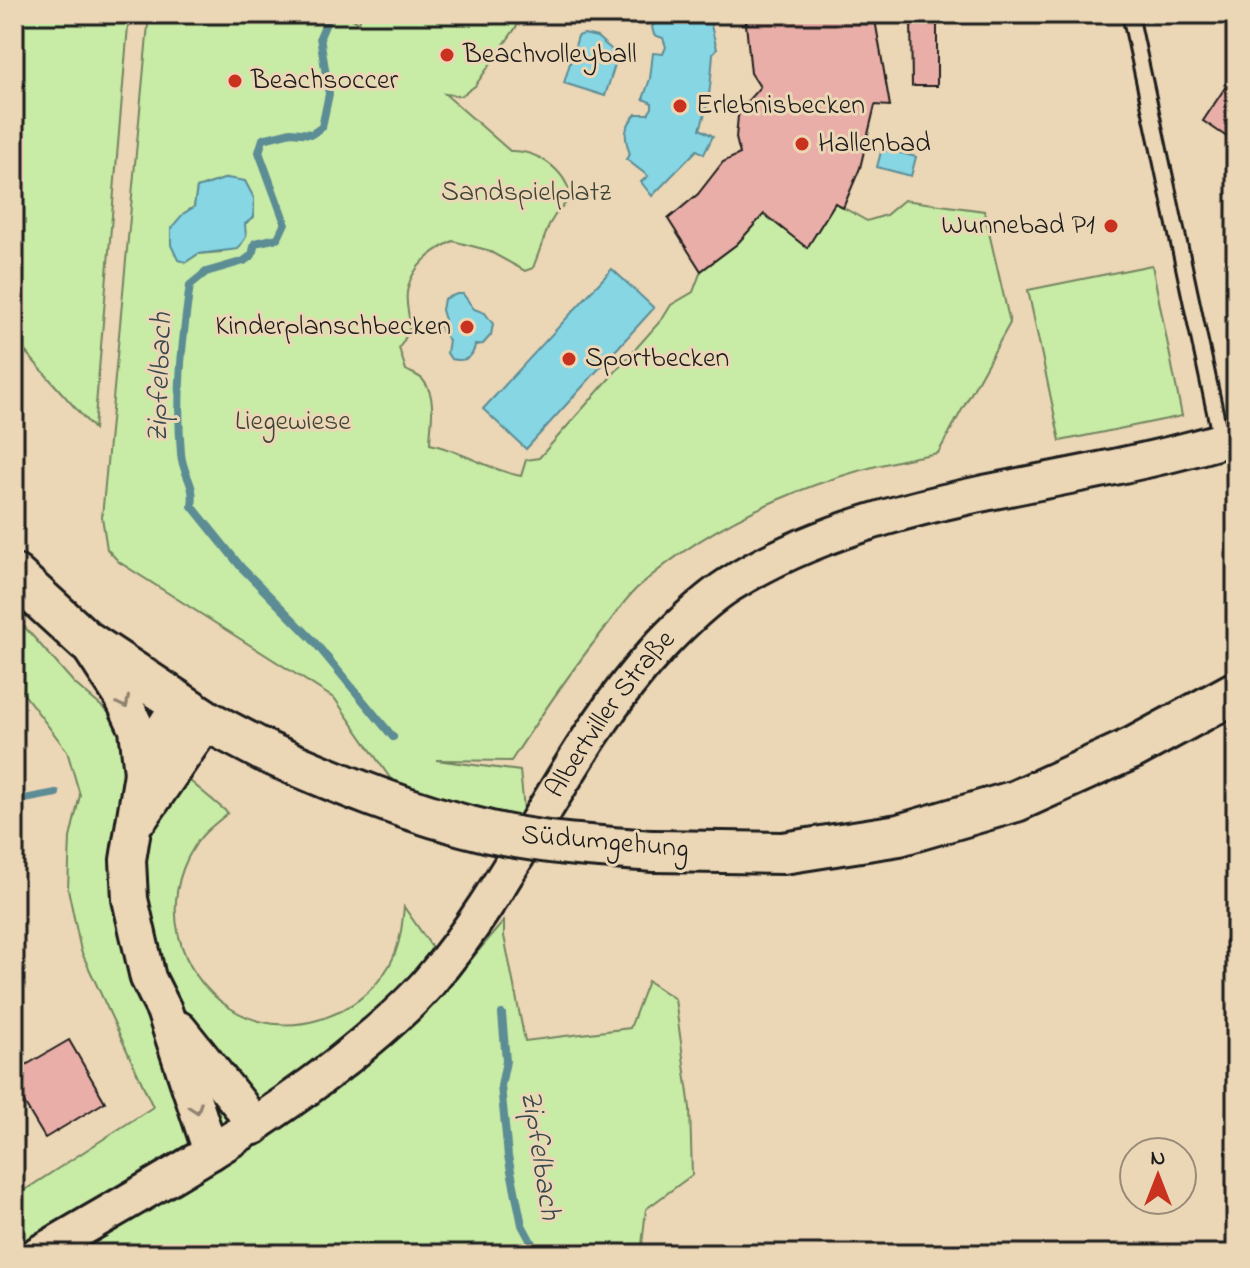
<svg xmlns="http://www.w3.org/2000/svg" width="1250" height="1268" font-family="'Indie Flower',sans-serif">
	<rect width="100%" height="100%" fill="#ebd6b5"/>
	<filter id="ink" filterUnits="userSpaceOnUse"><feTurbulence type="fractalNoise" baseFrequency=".0125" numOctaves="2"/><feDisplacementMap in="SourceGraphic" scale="16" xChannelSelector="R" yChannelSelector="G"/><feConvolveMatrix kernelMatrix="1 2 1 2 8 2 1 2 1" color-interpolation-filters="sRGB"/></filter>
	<g filter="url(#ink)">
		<path fill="#c8eba5" stroke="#728460" stroke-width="2" fill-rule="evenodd" d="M14,14h115l-35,415 -80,-90z
			M149,14h203l-1,4 8,5 2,-9h149l9,9 -44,63 -14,10 -16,-2 65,57c27,-1 55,18 61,46l-16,18 -6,10 -16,43 -8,3 -38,-21 -34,-9c-21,10 -42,25 -46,51 -3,26 12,28 -8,56l7,22c5,3 14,6 17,10 15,18 7,44 7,64 32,7 59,26 91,32l5,-16 13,-2 124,-140 8,-13 22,-13 8,-21 36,-27 27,-30 43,33 28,-44 32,18 19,-6 18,-15 80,11 26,112 -72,130c-108,18 -220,62 -302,136 -11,11 -21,25 -30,38 -35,43 -65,88 -95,134l-75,-1 84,11 5,48 -52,-9 -76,-22 -62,-89 -216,-137 -12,-13 -5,-32zM227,178l-6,74 -23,2 -12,8 -3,-48 11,-7 3,-19z
			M1152,265l30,151 -122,25 -32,-151z
			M14,615l61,69 153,129c-12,10 -26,20 -34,34 -35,55 -18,126 36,161 53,35 128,11 159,-42 11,-19 13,-39 15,-59l50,72 50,-58v15l21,105 105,-13 18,-47 27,18 15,109 2,67 -46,34 -5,45h-627v-57l139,-90 -72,-156 -13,-62 2,-51 10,-43 -13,-44 -53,-70z"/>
		<path fill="#87d6e4" stroke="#5c8c94" stroke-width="2" d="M655,14h53l9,35 -4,4c-2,27 -3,49 -13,76l13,7 -9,18 -7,-4 -45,46 -11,-14 7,-6 -22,-17 4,-5c-6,-17 -7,-26 6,-40h12l4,-6v-5l-9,-4 7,-20 3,-26 10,1 3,-7 -3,-9 -9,-3 -2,-8 4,-6z
			M584,34l13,3 21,18 -13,41 -41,-13 14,-47z
			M882,148l34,9 -5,19 -34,-9z
			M227,178l18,3 9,17v19l-9,7 1,13 -8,12 -40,5 -12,8 -8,-2 -7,-15v-17l12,-14 11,-7 3,-19z
			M612,269l42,39 -128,141 -43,-40z
			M457,294h6l11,15 11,4 8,11 -2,11 -8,9 -8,1c-2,14 -11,17 -24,14l-4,-6 2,-13 -8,-9v-7l4,-4 -3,-10 2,-11z"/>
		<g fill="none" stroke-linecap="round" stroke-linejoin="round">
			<path stroke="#5c8c94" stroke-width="8" d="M330,14l-10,23 9,57 -7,33 -10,7 -21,-2 -28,7 -4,13 26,71 -7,15 -23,5 -3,12 -8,6 -38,11 -16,13c-8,57 -14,111 -9,168 1,21 15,30 11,53l49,61 71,72 81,98
				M14,801l42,-8
				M502,1014l4,47 -5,25 7,70 14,69 14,26v3"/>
		</g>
		<path fill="#e9aea7" stroke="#1c1c1c" stroke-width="2" d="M745,14h129l16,92 -15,-1 -15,63 -17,40 -8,-5 -28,45 -43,-34 -27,30 -36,27 -33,-52 30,-25 25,-32 17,-8 -4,-16 2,-22 5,-10 17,-19 -9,-14z
			M911,18h26v68h-25z
			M1236,71v72l-33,-22z
			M69,1040l36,62 -60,36 -31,-52v-14z"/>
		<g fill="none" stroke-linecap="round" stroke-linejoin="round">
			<g stroke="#1c1c1c" stroke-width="20">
				<path id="service" d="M1130,14l91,426"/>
			</g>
			<g stroke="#1c1c1c" stroke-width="40">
				<g id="tertiary">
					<path d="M88,645l34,52 15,32 5,44"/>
					<path d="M179,704l-24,38 -13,31 -14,87 2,39 18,79 16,32 47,142"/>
					<path d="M141,817l66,-96"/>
					<path d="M179,1029l61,76 14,22"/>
					<path id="s1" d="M38,1254c111,-66 226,-126 325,-210 23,-19 46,-39 66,-62 89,-104 138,-236 232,-337 20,-21 43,-44 68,-60 149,-95 342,-96 507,-149"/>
				</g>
			</g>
			<g stroke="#1c1c1c" stroke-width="46">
				<path id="secondary" d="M14,575l72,66 121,80 59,31
					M654,851l129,2 116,-18 117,-34 117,-53 103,-56"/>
			</g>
			<use href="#service" stroke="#ebd6b5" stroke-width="14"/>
			<use href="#tertiary" stroke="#ebd6b5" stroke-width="34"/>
			<use href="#secondary" stroke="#ebd6b5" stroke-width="40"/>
			<g stroke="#1c1c1c" stroke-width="46" stroke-linecap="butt">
				<path id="secondary-bridge" d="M266,752c73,32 146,62 224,80 54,12 109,15 164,19"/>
			</g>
			<use href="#secondary-bridge" stroke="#ebd6b5" stroke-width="40"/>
		</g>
		<defs><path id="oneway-chevron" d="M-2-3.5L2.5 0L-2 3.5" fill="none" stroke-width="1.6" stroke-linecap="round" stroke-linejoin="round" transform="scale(2)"/></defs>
		<g stroke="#8e8270">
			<use href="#oneway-chevron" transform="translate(124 703) rotate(63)"/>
			<use href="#oneway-chevron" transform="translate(196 1108) rotate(71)"/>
		</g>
	</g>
	<g fill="#c8321e" stroke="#ebd6b5" stroke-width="3">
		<circle cx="447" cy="55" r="8"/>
		<circle cx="235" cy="81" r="8"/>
		<circle cx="680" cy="106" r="8"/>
		<circle cx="802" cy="144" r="8"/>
		<circle cx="1111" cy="226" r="8"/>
		<circle cx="467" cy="327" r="8"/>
		<circle cx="569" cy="359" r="8"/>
	</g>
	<g text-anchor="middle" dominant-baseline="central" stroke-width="6" stroke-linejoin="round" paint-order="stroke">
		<g font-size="28" fill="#1c1c1c" stroke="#ebd6b5" text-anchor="start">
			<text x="463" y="55">Beachvolleyball</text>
			<text x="251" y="81">Beachsoccer</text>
			<text x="696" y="106">Erlebnisbecken</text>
			<text x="818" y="144">Hallenbad</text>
			<text x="1095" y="226" text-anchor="end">Wunnebad P1</text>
			<text x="451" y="327" text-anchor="end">Kinderplanschbecken</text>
			<text x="585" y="359">Sportbecken</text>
		</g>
		<g font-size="28" fill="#3e4537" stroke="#ebd6b5">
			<text x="526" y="193">Sandspielplatz</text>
			<text x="293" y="422">Liegewiese</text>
		</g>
		<g font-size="28" fill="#1c1c1c" stroke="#ebd6b5">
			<text stroke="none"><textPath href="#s1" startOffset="802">Albertviller Straße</textPath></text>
			<text transform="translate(605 843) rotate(5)">Südumgehung</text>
		</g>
		<g font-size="30" font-style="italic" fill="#374a4e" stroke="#ebd6b5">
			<text transform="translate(161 378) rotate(-88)">Zipfelbach</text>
			<text transform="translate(539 1155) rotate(81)">Zipfelbach</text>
		</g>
	</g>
	<rect width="1250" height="1268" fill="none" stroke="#ebd6b5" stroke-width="48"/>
	<rect x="24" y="24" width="1202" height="1220" fill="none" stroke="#1c1c1c" stroke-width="3" filter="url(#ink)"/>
	<g transform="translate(1158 1176)"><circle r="38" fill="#ebd6b5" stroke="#988c78" stroke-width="2"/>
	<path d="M0-6L14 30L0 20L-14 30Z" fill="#c8321e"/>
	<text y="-12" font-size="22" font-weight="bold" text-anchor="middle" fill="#1c1c1c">N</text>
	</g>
</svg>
